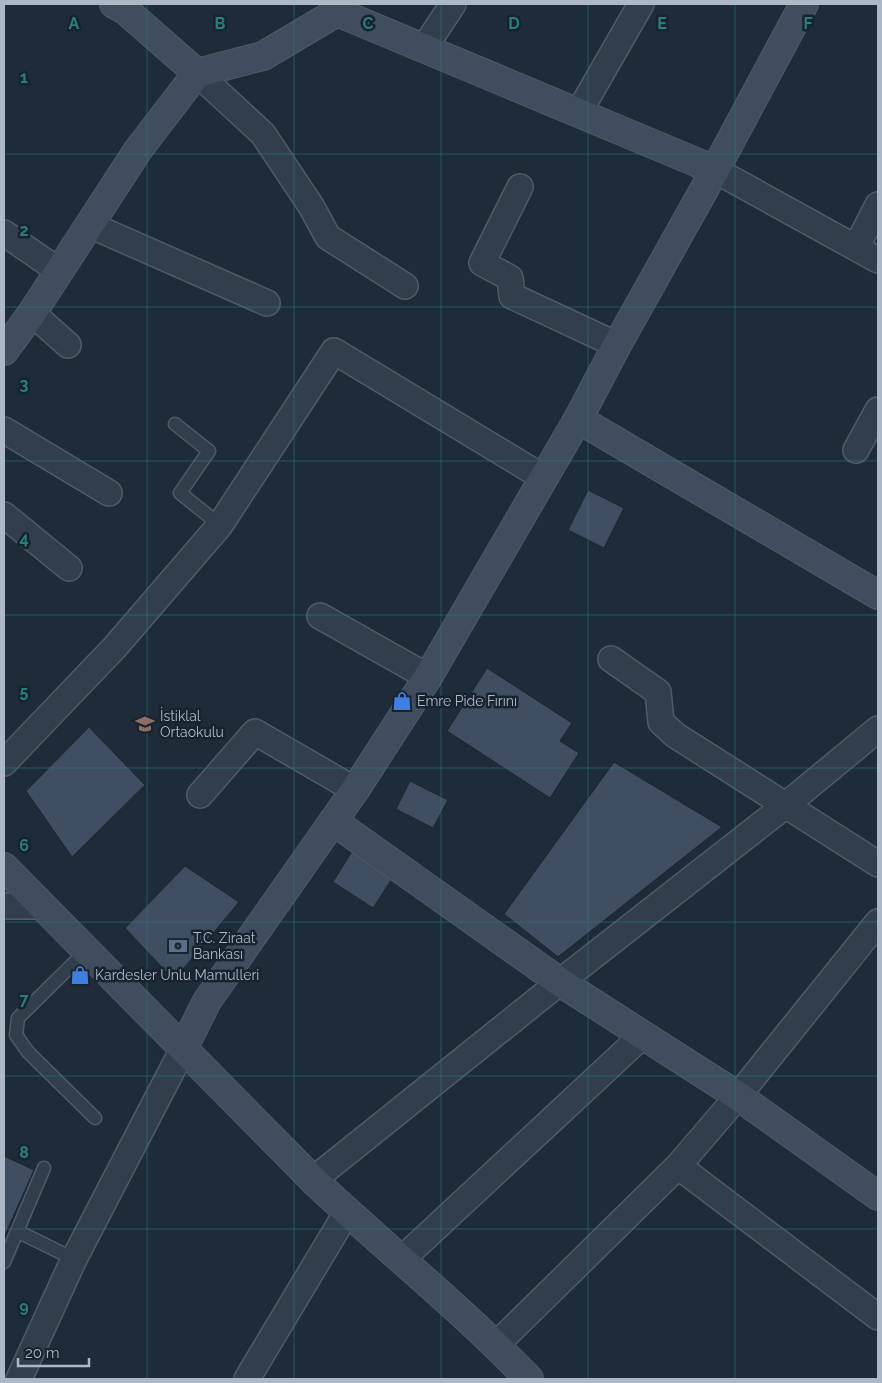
<svg xmlns="http://www.w3.org/2000/svg" width="882" height="1383" font-family="Raleway,sans-serif">
	<rect width="100%" height="100%" fill="#1e2c3a"/>
	<path fill="#3f4e60" stroke="#1a2531" d="M588,490l36,18 -20,40 -36,-18z
		M487,668l85,55 -12,18 19,12 -29,45 -103,-67z
		M89,727l56,58 -73,72 -46,-66z
		M614,762l108,65 -164,130 -54,-43z
		M410,781l38,19 -15,28 -37,-19z
		M356,845l41,26 -24,37 -40,-26z
		M185,866l54,36 -65,78 -49,-52z
		M4,1156l30,14 -30,67z"/>
	<g fill="none" stroke-linecap="round" stroke-linejoin="round">
		<g stroke="#505b68" stroke-width="15">
			<path id="lane" d="M175,424l34,27 -29,42 40,32
				M86,951l-68,67 -2,17 12,17 67,66
				M17,1231l57,28
				M4,1262l40,-94"/>
		</g>
		<g stroke="#505b68" stroke-width="28">
			<path id="street" d="M424,48l29,-44
				M197,73l66,61 48,72 17,31 77,49
				M579,112l62,-108
				M715,170l163,90
				M520,187l-38,76 28,15 2,18 105,49
				M90,225l177,78
				M4,233l55,38
				M856,248l22,-43
				M32,313l36,32
				M4,430l105,63
				M856,450l22,-40
				M4,515l65,53
				M320,616l108,61
				M611,659l47,33 3,30 14,13 203,129
				M4,763l111,-116 105,-122 114,-174 210,127
				M200,795l55,-63 100,58
				M4,906h37
				M678,1166l200,151
				M313,1180l247,-198 226,-177 92,-76
				M401,1260l242,-225
				M496,1345l182,-179 60,-70 140,-174
				M19,1379l55,-120 109,-210
				M247,1379l100,-167"/>
		</g>
		<g stroke="#505b68" stroke-width="30">
			<path id="secondary" d="M114,4l11,6 72,63
				M4,351l28,-38 106,-163 59,-77 66,-17 74,-44 378,158
				M578,419l300,176
				M333,821l227,161 178,114 140,100
				M4,867l309,313c71,67 148,128 216,199
				M183,1049l24,-48 148,-211 73,-113 150,-258 39,-74 98,-175 89,-166"/>
		</g>
		<use href="#lane" stroke="#323e4b" stroke-width="12"/>
		<use href="#street" stroke="#323e4b" stroke-width="25"/>
		<use href="#secondary" stroke="#404d5e" stroke-width="28"/>
	</g>
	<path fill="none" stroke="#27807b" stroke-width="1" stroke-opacity="0.55" d="M147,4v1375M294,4v1375M441,4v1375M588,4v1375M735,4v1375M4,154h874M4,307h874M4,461h874M4,615h874M4,768h874M4,922h874M4,1076h874M4,1229h874"/>
	<defs>
		<g id="shop-bare" transform="scale(1.5)"><path d="M-5-2.5h2.3a2.7 3.5 0 0 1 5.4 0H5L5.5 6h-11ZM-1.5-2.5h3a1.5 2.3 0 0 0-3 0Z" fill="#3f7fe0" stroke="#18232f" stroke-width="2.5" paint-order="stroke"/></g>
		<g id="school-bare" transform="scale(1.5)"><path d="M0-5L7-2L0 1L-7-2ZM-4 1L0 2.5L4 1V4Q0 6-4 4Z" fill="#8d6e63" stroke="#18232f" stroke-width="2.5" paint-order="stroke"/></g>
		<g id="bank-bare" transform="scale(1.5)"><path d="M-6-4H6V4H-6ZM0-2.3a2.3 2.3 0 1 0 0 4.6a2.3 2.3 0 1 0 0-4.6Z" fill="#5c6f8a" stroke="#18232f" stroke-width="2.5" paint-order="stroke"/></g>
	</defs>
	<g fill-rule="evenodd">
		<use href="#shop-bare" x="402" y="701"/>
		<use href="#school-bare" x="145" y="724"/>
		<use href="#bank-bare" x="178" y="946"/>
		<use href="#shop-bare" x="80" y="975"/>
	</g>
	<g text-anchor="middle" dominant-baseline="central" stroke-width="5" stroke-linejoin="round" paint-order="stroke">
		<g font-size="14" fill="#adb8c7" stroke="#18232f" text-anchor="start">
			<text x="417" y="701">Emre Pide Fırını</text>
			<text x="160" y="716">İstiklal<tspan x="160" dy="16">Ortaokulu</tspan></text>
			<text x="193" y="938">T.C. Ziraat<tspan x="193" dy="16">Bankası</tspan></text>
			<text x="95" y="975">Kardesler Unlu Mamulleri</text>
		</g>
	</g>
	<g font-size="16" text-anchor="middle" font-weight="bold" fill="#27807b" stroke="#18232f" stroke-width="5" stroke-linejoin="round" paint-order="stroke">
		<text x="74" y="29">A</text>
		<text x="220" y="29">B</text>
		<text x="368" y="29">C</text>
		<text x="514" y="29">D</text>
		<text x="662" y="29">E</text>
		<text x="808" y="29">F</text>
		<text x="24" y="83">1</text>
		<text x="24" y="236">2</text>
		<text x="24" y="390">3</text>
		<text x="24" y="544">4</text>
		<text x="24" y="697">5</text>
		<text x="24" y="851">6</text>
		<text x="24" y="1005">7</text>
		<text x="24" y="1158">8</text>
		<text x="24" y="1312">9</text>
	</g>
	<rect width="882" height="1383" fill="none" stroke="#adb8c7" stroke-width="10"/>
	<path d="M18 1358v8h71v-8" fill="none" stroke="#adb8c7" stroke-width="2.5"/>
	<text x="25" y="1358" font-size="15" fill="#adb8c7" stroke="#18232f" stroke-width="4" paint-order="stroke">20 m</text>
</svg>
